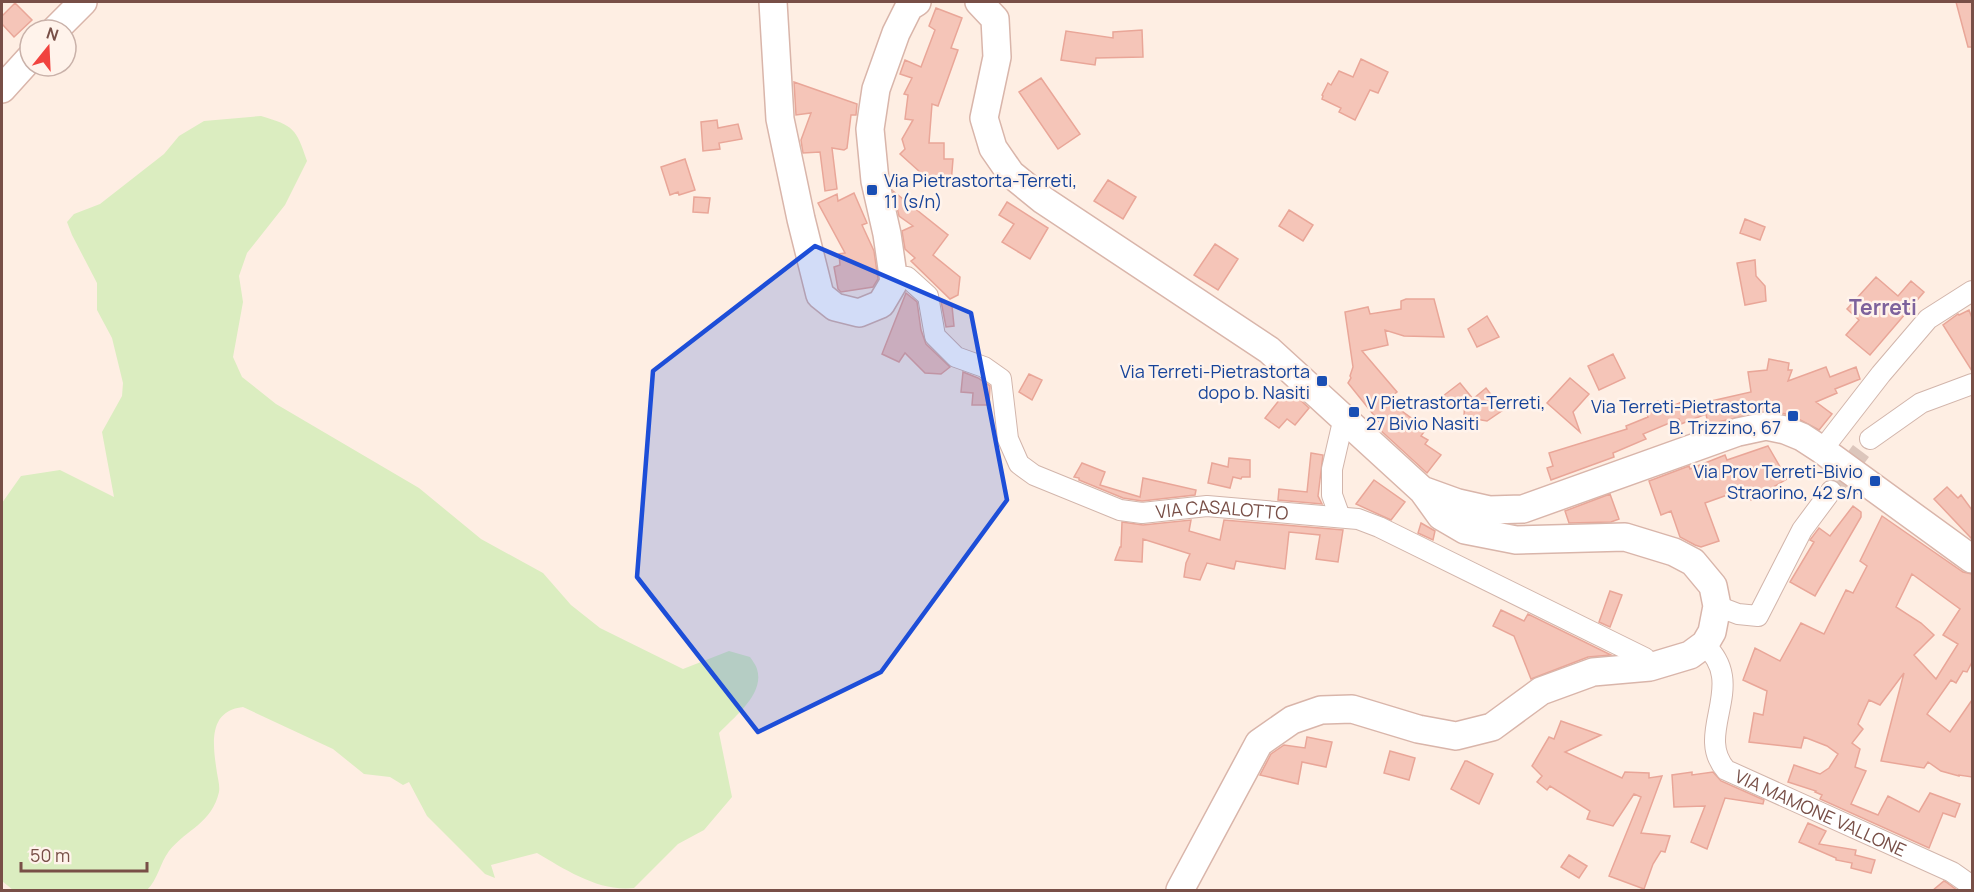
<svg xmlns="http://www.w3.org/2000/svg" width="1974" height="892" font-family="Manrope,sans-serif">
	<rect width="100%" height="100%" fill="#feeee3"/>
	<path fill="#dbedc0" d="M261,116c33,10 35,12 46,45l-22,44 -38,48 -8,23 4,26 -10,55 9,20 34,27 143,84 62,51 62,34 28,32 29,23 83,41 46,-18 21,6c2,3 6,8 7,12 8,25 -23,48 -38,64l13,64 -28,33 -26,14 -44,44c-35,4 -68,-18 -97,-35l-46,12 4,13 -10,-4 -58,-58 -18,-34 -6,3 -13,-8 -26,-3 -31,-25 -90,-42c-36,4 -30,39 -26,66 1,6 3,13 2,19 -7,31 -32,37 -50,59 -9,12 -11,28 -22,39h-134l-11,-9v-378l19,-27 39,-6 54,27 -12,-65 20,-36 1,-13 -11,-45 -15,-28v-27l-25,-48 -5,-13 7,-8 26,-10 64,-50 15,-18 25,-15z"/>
	<path fill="#f5c5b8" stroke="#e9a698" stroke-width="1.5" fill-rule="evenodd" d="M1956,2h16v45h-4z
		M15,3l17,17 -18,17 -12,-13v-8z
		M936,8l26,10 -11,30 7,2 -20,56 -6,-2 -3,39h15v16h9l-2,25 -9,-3h-12l-30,-27 5,-5 -3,-10 11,-19 -8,-1 3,-24 -4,-1 8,-16 -12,-4 5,-14 16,7 14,-37 -6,-4z
		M1142,30l1,27 -47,1 -1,7 -34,-5 5,-29 47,7v-6z
		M1361,59l27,13 -10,21 -8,-3 -15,30 -16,-8 2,-4 -19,-9 1,-3 -1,-1 6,-12 3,2 8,-14 14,6z
		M1041,78l39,56 -22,15 -39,-57z
		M794,82l63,22 -1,11h-5l-4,33 -3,2 -12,-2 5,41 -12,2 -5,-39 -17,1 -2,-13 10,-27 -15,2z
		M717,120l1,8 20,-4 4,15 -23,4 1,6 -17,2 -2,-29z
		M685,159l10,31 -16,5 -1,-3 -8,3 -9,-28z
		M1108,180l28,17 -13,22 -29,-18z
		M893,191l55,44 -15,20 27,22 -2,18 -8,4 -39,-38 4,-3 -10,-9 -3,-18 11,-5 -14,-10z
		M854,193l13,30 -5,2 12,26 4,28 -5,8 -32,5 -3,-3 -4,-22 6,-2 -1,-11 6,-1 -27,-50 19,-9 1,7z
		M694,197l16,1 -2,15 -15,-1z
		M1007,202l41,26 -18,31 -28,-17 12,-18 -15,-9z
		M1289,210l24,15 -10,16 -24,-15z
		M1745,219l20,8 -5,13 -20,-7z
		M1215,244l23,15 -20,31 -24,-15z
		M1755,260l1,16 9,10 1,15 -21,4 -8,-42z
		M1876,277l22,19 13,-15 13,11 -54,63 -24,-20 13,-15 -12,-11z
		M906,293l11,9 4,28 5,14 24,23 -9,7 -16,-1 -20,-20 -6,9 -17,-8z
		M1406,299h28l10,38 -40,-1 -19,-6 3,15 -26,6 35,41 -10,8 39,29 -5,7 7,4 -3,4 16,11 -14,18 -49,-45 3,-4 -33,-41 3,-5 -1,-2 3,-9 -8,-55 23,-5 2,7 31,-5v-8z
		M941,301l11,5 2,20 -8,1z
		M1969,310l3,8v53l-29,-46 15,-11 1,1z
		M1487,316l12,21 -22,10 -9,-18z
		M1613,354l12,24 -26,12 -11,-24z
		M1769,359l20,4 -1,7h4l-4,11 38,-14 4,10 26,-10 4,12 -25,10 2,4 -21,9 16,12 -13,16 -28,-15 -22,-4 -61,13 -2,-10 -25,10 -2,-5 -36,15 3,5 -33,14 1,4 -63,23 -4,-12 6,-2 -4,-13 78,-24 -1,-3 22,-9 -4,-10 14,-6 4,9 25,-10 2,6 62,-14 -3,-20 19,-2z
		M963,372l15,6 12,8 -1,19h-17l1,-12 -12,-1z
		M1029,374l13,6 -10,20 -13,-8z
		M1570,378l19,16 -16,18 7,20 -33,-29z
		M1460,383l13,16 13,-11 17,22 -16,11 -23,-4 1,-20 -13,10 -9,-11z
		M1288,389l21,19 -14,17 -8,-6 -8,9 -14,-10z
		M1768,446l19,33 -36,21 -7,-11 -39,14 14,38 -18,6 -6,-2 -15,-8 -9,-26 -10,4 -12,-34 40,-15 1,3 35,-14 2,5z
		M1311,453l12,2 -5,41 4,8 -44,-4 1,-11 28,3z
		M1229,458l21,2v17h-8l-1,2 -8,-2 -3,11 -22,-5 4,-20 16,4z
		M1082,463l23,9 -5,13 40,12 3,-19 53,12 -1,5 -53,6 -19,-3 -44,-18v-2l-5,-1z
		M1374,480l31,22 -14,18 -35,-16z
		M1947,487l11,11 3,-3 11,15v29l-38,-40z
		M1610,494l9,25 -8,3 -42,1 -4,-12z
		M1853,506l8,6v5l-46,79 -25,-14 24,-40 -4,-2 9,-12 11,8z
		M1882,516l81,56 9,2v88l-5,10 -4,-1 -7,12 -5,-3 -24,34 23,18 22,-32v77l-13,-2v1l-18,-5 -13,-9 -4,6 -43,-7 23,-88 -24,32 -11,-5 -11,24 5,5 -11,14 8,6 -5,18 11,4 -15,33 27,11 10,-19 31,16 11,-19 30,11 -5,13 -12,-4 -14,35 -109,-49 2,-4 -7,-3 1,-1 -28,-9 6,-17 26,9 9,-6 9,-14 -11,-8 -23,-9 -3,11 -52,-6 5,-29 9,2 4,-24 -24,-11 12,-32 25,13 21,-38 23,11 22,-44 7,3 14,-27 -7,-5zM1912,574l48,35 -17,26 15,9 -22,35 -22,-24 20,-20 -13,-12 -25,-16z
		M1191,520l-2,11 31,9 4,-20 119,10 -5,32 -22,-3 4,-24 -31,-3 -4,37 -49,-8 -2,8 -27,-6 -7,17 -16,-3 2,-14 4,-9 -47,-15 -1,23 -27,-2 5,-13h1l1,-25 21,3z
		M1421,523l14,8 -2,9 -15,-7z
		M1610,591l12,4 -12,32 -11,-5z
		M1501,610l23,11 4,-7 83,41 -23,2 -57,22 -17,-43 -21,-10z
		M1561,721l40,14 -36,17 57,26 3,-6 24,1v5l13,-2 -21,57 29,3 -5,16 -4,-1 -8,13 -9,25 -35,-13 32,-79 -7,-3 -21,32 -26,-7 3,-8 -40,-25 -3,4 -10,-8 5,-6 -10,-10 17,-29 5,2z
		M1307,737l25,5 -6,25 -24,-5 -4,22 -38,-9 11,-21 13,-9 21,3z
		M1390,751l25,7 -6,22 -25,-7z
		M1465,761h2l26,13 -14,30 -28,-15z
		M1692,772v3l21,-3 8,9 43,19 -1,4 -38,-6 -18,51 -16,-7 14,-36 -31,1 -2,-32z
		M1808,823l18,8 -7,13 37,6 -1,5 20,5 -4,13 -20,-5 1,-5 -16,-3v-2l-37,-16z
		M1569,855l18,11 -8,12 -18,-11z
		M1944,881l2,1 12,9h-26z"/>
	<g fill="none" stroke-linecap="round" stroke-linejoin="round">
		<path stroke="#dcc6bc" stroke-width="20" stroke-dasharray="20 10" stroke-linecap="butt" d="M1831,491l39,-52"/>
		<g stroke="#d2b5ab" stroke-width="22">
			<g id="street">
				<path id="s1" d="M893,276l14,1 21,19 7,40 21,21 28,10 17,12 7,60 11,25 15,11 86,35 22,3 65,-7 151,13 21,8 266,131 5,9"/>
				<path d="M1870,439l51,-36 51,-19"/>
				<path d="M1822,450l59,-76 47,-55 44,-28"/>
				<path d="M1340,517l-8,-22v-26l9,-39 7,-8"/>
				<path d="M1717,606l21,8 20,2 44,-86 29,-39"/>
				<path id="s2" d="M1705,644c8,10 15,18 17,32 5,32 -21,66 4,94l226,102 20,14"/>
			</g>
		</g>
		<g stroke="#d9b5aa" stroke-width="30">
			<path id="secondary" d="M773,2l7,117 21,100 19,76 15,12 24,6 22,-9 13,-22 -7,-48 -12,-53 -5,-52 6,-40 20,-56 13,-26 8,-5
				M979,2l16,17 2,38 -13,61 9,30 18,26 32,26 226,150 153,140 36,13 31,7 34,-1 215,-77 28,-6 19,4 17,7 20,13 150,109
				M55,30l28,-28
				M2,89l28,-31
				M1180,890l79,-147 33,-23 29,-10 31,-1 66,20 38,7 36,-9 49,-36 52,-19 57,-5 40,-12 15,-11 7,-12 5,-26 -4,-20 -20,-24 -19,-10 -49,-15 -109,3 -51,-10 -24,-14 -18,-25"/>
		</g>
		<use href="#street" stroke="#fff" stroke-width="20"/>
		<use href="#secondary" stroke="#fff" stroke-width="27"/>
	</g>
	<path fill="#1d4ed8" fill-opacity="0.2" stroke="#1d4ed8" stroke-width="4.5" stroke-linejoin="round" d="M815,246l156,67 36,187 -126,172 -123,60 -121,-155 16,-206z"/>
	<g fill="#1a4fb4" stroke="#fff3eb" stroke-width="2">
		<rect x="866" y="184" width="12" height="12" rx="3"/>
		<rect x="1316" y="375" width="12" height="12" rx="3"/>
		<rect x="1348" y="406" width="12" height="12" rx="3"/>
		<rect x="1787" y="410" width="12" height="12" rx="3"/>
		<rect x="1869" y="475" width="12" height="12" rx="3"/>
	</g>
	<g text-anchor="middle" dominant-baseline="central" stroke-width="5" stroke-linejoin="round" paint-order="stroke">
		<g font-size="18" fill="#164399" stroke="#fff3eb" text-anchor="end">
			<text x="884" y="180" text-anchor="start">Via Pietrastorta-Terreti,<tspan x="884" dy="21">11 (s/n)</tspan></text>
			<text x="1310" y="371">Via Terreti-Pietrastorta<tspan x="1310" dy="21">dopo b. Nasiti</tspan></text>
			<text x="1366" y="402" text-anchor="start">V Pietrastorta-Terreti,<tspan x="1366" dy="21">27 Bivio Nasiti</tspan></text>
			<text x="1781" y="406">Via Terreti-Pietrastorta<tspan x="1781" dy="21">B. Trizzino, 67</tspan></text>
			<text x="1863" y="471">Via Prov Terreti-Bivio<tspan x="1863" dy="21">Straorino, 42 s/n</tspan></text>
		</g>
		<g font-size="18" fill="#784f47" stroke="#fff3eb">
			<text stroke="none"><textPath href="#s1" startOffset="465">VIA CASALOTTO</textPath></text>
			<text stroke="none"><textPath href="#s2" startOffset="238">VIA MAMONE VALLONE</textPath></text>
		</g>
		<g font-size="21" font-weight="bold" fill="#7d629c" stroke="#fff3eb">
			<text x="1883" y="307">Terreti</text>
		</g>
	</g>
	<rect width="1974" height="892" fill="none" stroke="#784f47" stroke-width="6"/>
	<g transform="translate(48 48) rotate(18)"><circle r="28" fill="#fff3eb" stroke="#c9b1a9" stroke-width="1.5"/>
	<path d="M0-4.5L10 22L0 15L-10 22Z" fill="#f1433f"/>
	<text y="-9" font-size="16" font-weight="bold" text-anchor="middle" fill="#784f47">N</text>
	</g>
	<path d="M21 862v9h126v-9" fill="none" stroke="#784f47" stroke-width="3"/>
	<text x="30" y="862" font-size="18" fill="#784f47" stroke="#fff3eb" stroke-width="4.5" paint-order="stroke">50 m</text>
</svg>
